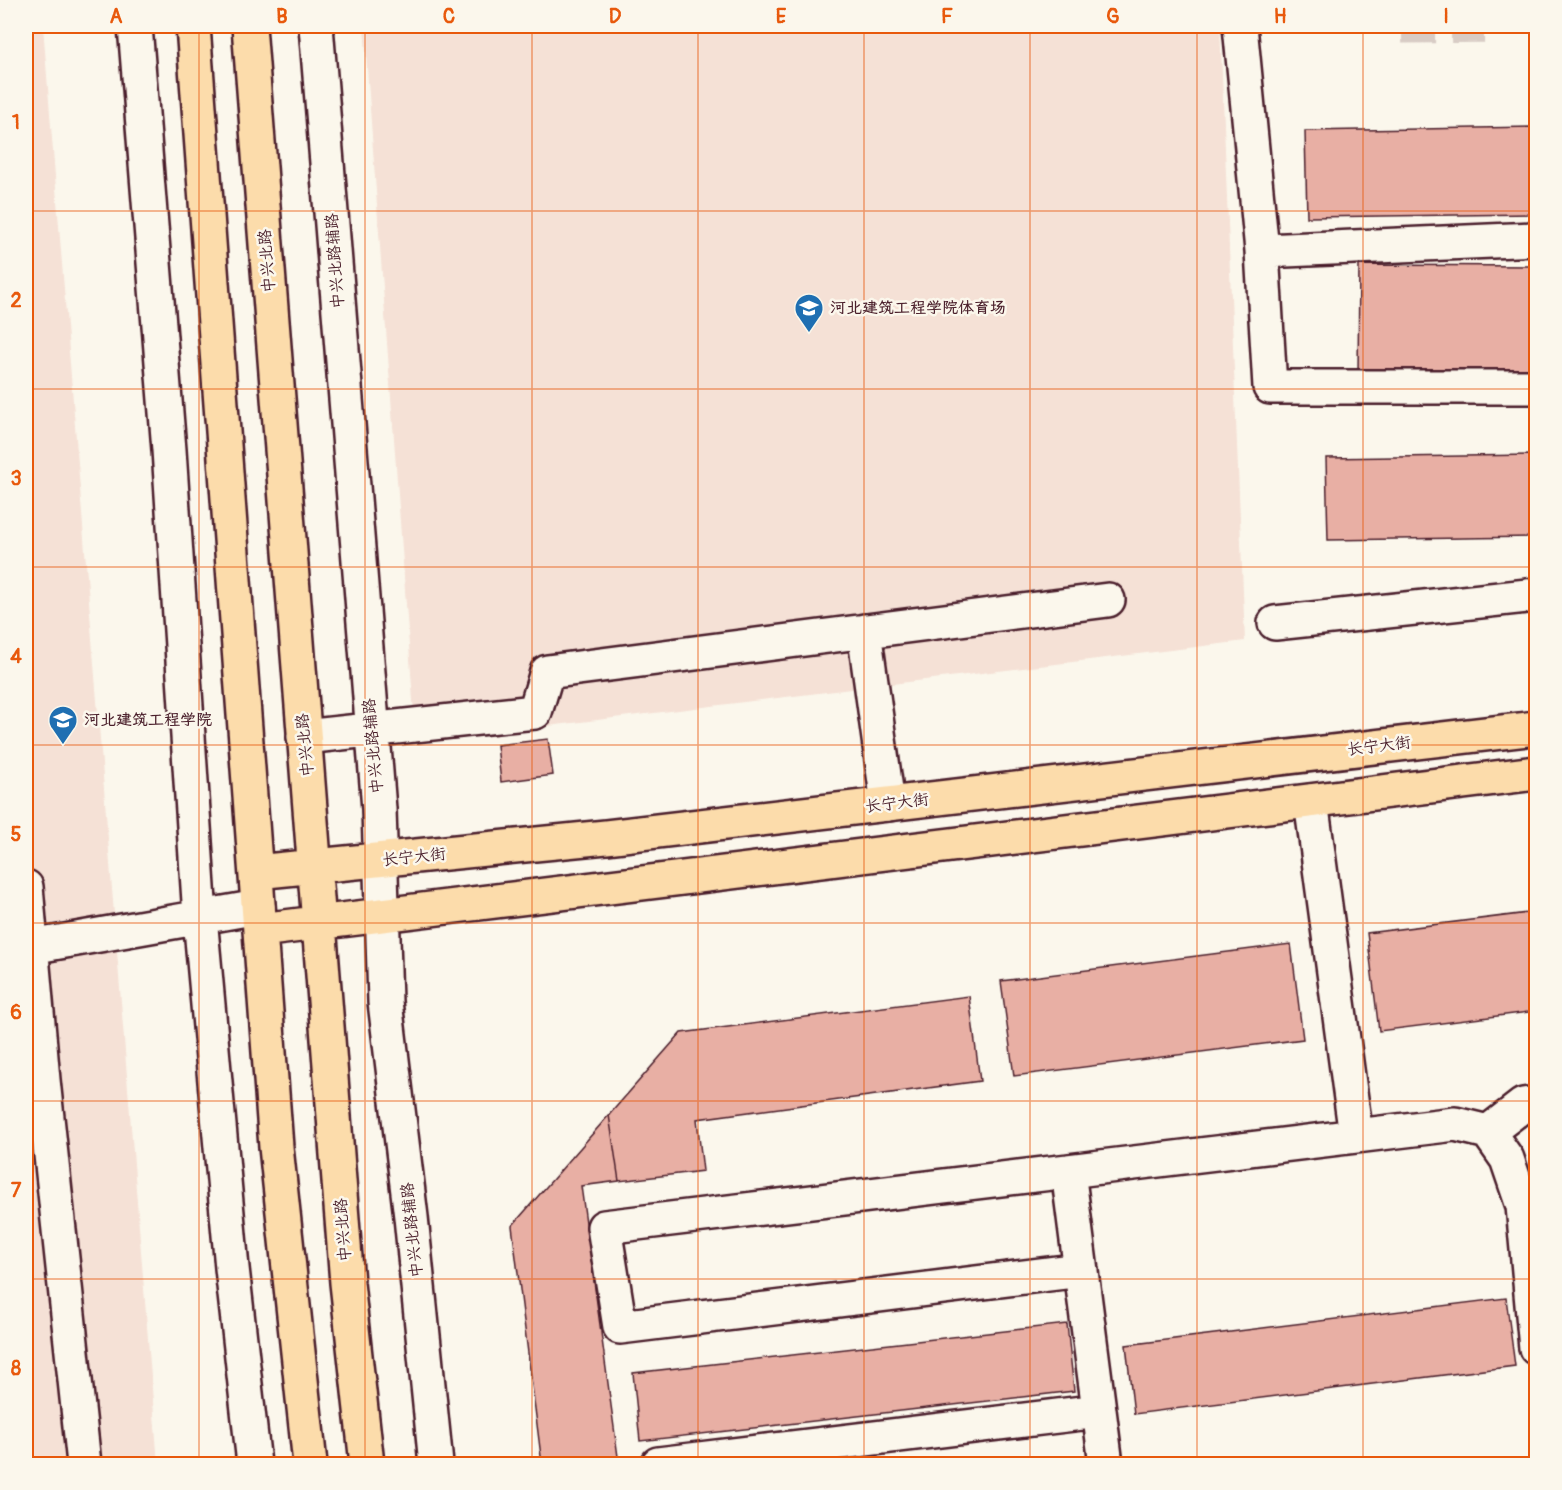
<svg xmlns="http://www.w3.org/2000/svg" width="1562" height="1490" font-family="Pangolin,'LXGW WenKai TC',sans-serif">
	<rect width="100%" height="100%" fill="#fbf7ec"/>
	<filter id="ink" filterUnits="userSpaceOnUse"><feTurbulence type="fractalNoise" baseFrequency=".0167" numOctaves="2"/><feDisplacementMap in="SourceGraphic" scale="12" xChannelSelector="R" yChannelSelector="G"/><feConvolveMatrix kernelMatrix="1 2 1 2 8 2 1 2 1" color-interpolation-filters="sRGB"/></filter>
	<g filter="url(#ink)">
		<path fill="#f5e1d6" d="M26,26h17l115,1438h-132z
			M364,26h856l25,615 -829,101z"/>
		<path fill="#e8afa4" stroke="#4a1f2b" stroke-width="1.5" d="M1536,127v87l-229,3 -2,-86z
			M1359,265l177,1v110h-178z
			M1536,455v82l-208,3 -2,-82z
			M548,739l5,36 -52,7 -4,-37z
			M1536,912v99l-157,20 -12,-98z
			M1291,944l12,95 -289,37 -13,-95z
			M969,996l11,85 -283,38 6,52 -84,10 -10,-66 72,-82z
			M609,1115l10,66 -38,5 38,278h-77l-30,-238z
			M1506,1298l9,68 -381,48 -8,-69z
			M1067,1324l7,67 -434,50 -7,-68z"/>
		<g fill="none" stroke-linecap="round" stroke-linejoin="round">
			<path stroke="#d8ccc5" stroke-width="33" stroke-dasharray="33 16" stroke-linecap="butt" d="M1402,27l98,-1"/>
			<g stroke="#4a1f2b" stroke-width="38">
				<path id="minor" d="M135,26l34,424 31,467 32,351 22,196
					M316,26l63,783 6,193 26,215 25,247
					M1240,26l22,225 274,-12
					M1262,251l8,136h266
					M1275,623l261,-28
					M864,631l24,173
					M304,737l231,-25 12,-40 561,-72
					M1311,801l45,335
					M26,887l17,193 41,384
					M31,947l227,-40
					M1488,1132l35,-27 13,-2
					M1068,1171l-464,56 16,100 461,-57
					M658,1464l441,-53
					M1106,1464l-38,-293 387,-47 33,8 19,27 16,47 13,142"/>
			</g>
			<g stroke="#4a1f2b" stroke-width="38">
				<path id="major" d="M193,26l83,1121 34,317
					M249,26l98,1257 20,181
					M256,872l350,-35 930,-109
					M260,930l1276,-157"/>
			</g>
			<use href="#minor" stroke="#fbf7ec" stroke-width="33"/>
			<use href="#major" stroke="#fcdcab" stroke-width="33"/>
		</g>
	</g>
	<path fill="none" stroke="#e8590c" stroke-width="1.5" stroke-opacity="0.55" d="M199,26v1438M365,26v1438M532,26v1438M698,26v1438M864,26v1438M1030,26v1438M1197,26v1438M1363,26v1438M26,211h1510M26,389h1510M26,567h1510M26,745h1510M26,923h1510M26,1101h1510M26,1279h1510"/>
	<defs>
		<g id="school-pin" transform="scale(1.5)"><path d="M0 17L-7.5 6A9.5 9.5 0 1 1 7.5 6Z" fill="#1f6fb2" stroke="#fbf7ec"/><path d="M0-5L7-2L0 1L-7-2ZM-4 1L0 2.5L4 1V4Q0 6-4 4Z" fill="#fff"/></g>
		<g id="university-pin" transform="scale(1.5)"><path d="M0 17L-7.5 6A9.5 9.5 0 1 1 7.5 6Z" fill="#1f6fb2" stroke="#fbf7ec"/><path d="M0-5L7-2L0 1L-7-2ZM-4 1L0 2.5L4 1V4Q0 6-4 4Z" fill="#fff"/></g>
	</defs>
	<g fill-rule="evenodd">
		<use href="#school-pin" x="809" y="308"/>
		<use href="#university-pin" x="63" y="720"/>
	</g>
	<g text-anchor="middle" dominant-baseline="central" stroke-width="5" stroke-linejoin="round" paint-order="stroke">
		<g font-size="16" fill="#4a1f2b" stroke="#fbf7ec">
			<text transform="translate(267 261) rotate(-94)">中兴北路</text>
			<text transform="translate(335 261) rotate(-94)">中兴北路辅路</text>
			<text transform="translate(305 745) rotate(-95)">中兴北路</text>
			<text transform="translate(373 746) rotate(-95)">中兴北路辅路</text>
			<text transform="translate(1379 746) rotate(-7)">长宁大街</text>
			<text transform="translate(897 803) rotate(-7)">长宁大街</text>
			<text transform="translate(414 857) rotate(-6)">长宁大街</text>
			<text transform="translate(343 1230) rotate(-94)">中兴北路</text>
			<text transform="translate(412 1230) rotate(-96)">中兴北路辅路</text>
		</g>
		<g font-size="16" font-weight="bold" fill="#4a1f2b" stroke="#fbf7ec" text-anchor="start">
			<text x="830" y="308">河北建筑工程学院体育场</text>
			<text x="84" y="720">河北建筑工程学院</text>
		</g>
	</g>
	<rect width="1562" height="1490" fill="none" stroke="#fbf7ec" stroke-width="66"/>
	<rect x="33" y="33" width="1496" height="1424" fill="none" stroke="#e8590c" stroke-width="2"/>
	<g font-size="20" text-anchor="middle" font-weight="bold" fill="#e8590c">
		<text x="116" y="23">A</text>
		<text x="282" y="23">B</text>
		<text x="449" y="23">C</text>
		<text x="615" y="23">D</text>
		<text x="781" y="23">E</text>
		<text x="947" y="23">F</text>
		<text x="1113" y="23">G</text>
		<text x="1280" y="23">H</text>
		<text x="1446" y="23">I</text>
		<text x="16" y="129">1</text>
		<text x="16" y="307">2</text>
		<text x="16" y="485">3</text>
		<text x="16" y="663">4</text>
		<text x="16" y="841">5</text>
		<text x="16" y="1019">6</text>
		<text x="16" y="1197">7</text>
		<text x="16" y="1375">8</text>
	</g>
</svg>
